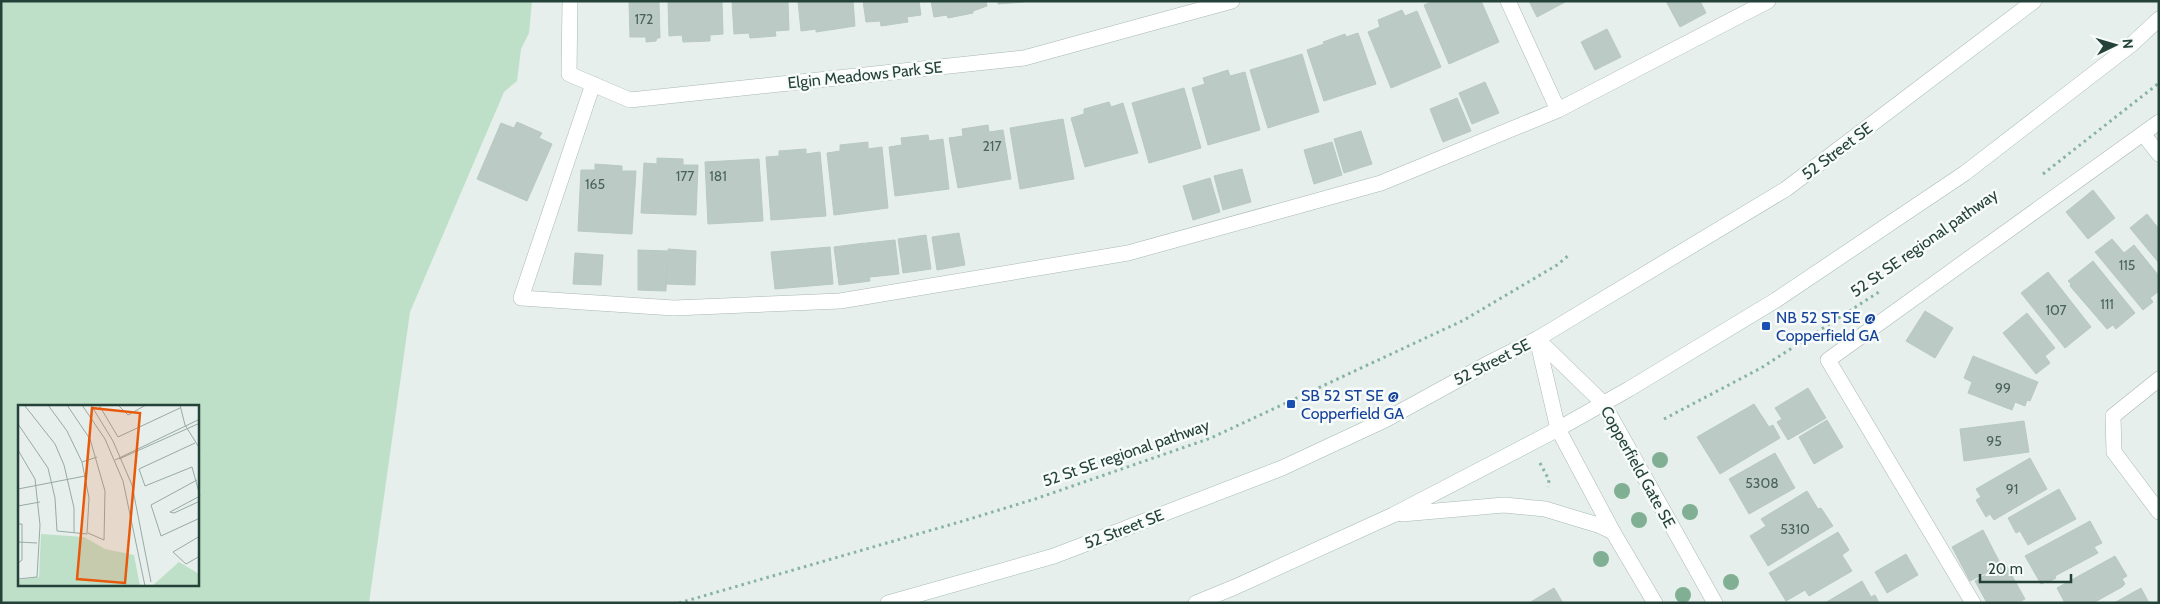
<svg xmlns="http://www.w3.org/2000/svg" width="2160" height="604" font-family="Cabin,sans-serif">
	<rect width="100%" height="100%" fill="#e6efeb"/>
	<path fill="#bfe0c8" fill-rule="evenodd" d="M1,1h531l-3,32 -8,16 -4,32 -13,11 -94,220 -41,291h-368zM19,406h179v179h-179z"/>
	<path fill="#bbcac4" stroke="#b8c9c2" d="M629,1h30l1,37h-3l-1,3 -10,1v-5h-16z
		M668,1h54l1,33 -13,1v6l-27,1 -1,-7 -13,1z
		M732,1h56l1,29 -14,1 1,5 -26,2 -1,-5 -15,1z
		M798,1h55l2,25 -39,6v-3l-15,2z
		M863,1h56l2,14 -14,2 1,5 -27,4 -1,-5 -14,1z
		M931,1h55l1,5 -14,5v2l-25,5 -1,-3 -13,2z
		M998,1h26v1l-26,2z
		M1433,1h48l18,41 -50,22 -25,-59z
		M1529,1h38l-30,16z
		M1666,1h34l6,12 -26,14z
		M1402,10l3,6 12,-5 24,56 -50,21 -23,-56 12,-5 -2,-7z
		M1607,29l14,28 -26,13 -14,-28z
		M1358,33l18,51 -52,17 -17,-51 17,-6 -1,-2 22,-8 1,3z
		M1302,54l17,58 -51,16 -18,-58z
		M1228,70l2,6 15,-4 15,58 -52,15 -16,-57 13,-4 -2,-6z
		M1485,82l14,31 -27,11 -13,-31z
		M1184,88l17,60 -52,15 -17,-60z
		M1457,98l14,33 -28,11 -13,-33z
		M1109,102l2,5 12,-4 15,50 -53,14 -14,-49 13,-4v-5z
		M1063,119l11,60 -54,10 -10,-61z
		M517,122l25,11 -3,5 13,6 -25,57 -50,-22 24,-56 13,5z
		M988,125l1,7 14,-2 8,49 -53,9 -9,-50 14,-2 -1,-7z
		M1361,131l11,33 -28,9 -10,-34z
		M928,135l1,6 14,-2 6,50 -54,7 -6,-49 13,-2 -1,-7z
		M868,142v7l14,-2 6,61 -54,7 -7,-62 13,-2v-6z
		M1332,142l10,33 -28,9 -10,-34z
		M806,149v5l14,-2 6,64 -55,4 -5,-63 13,-1v-5z
		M657,158l26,1v6h15l-2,50 -55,-2 3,-50 13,1z
		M759,159l4,62 -55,3 -3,-62z
		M595,164l27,2v5h14l-4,63 -54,-3 3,-61h14z
		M1242,169l9,33 -28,8 -9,-34z
		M1210,178l10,34 -27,8 -10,-34z
		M2093,190l22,28 -27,21 -22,-27z
		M2147,214l12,15v34l-29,-35z
		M959,233l6,32 -28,5 -5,-33z
		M926,235l5,34 -28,4 -5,-34z
		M2112,239l12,14 10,-8 25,31v15l-9,7 3,4 -10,8 -48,-58z
		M895,240l4,34 -29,3 -4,-34z
		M865,243l5,38 -31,4 -5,-38z
		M830,247l3,37 -58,5 -4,-37z
		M668,249l28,2 -1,34 -29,-1z
		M638,250l29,1 -1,40 -28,-1z
		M575,253l28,2 -2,30 -28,-1z
		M2093,261l42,52 -19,16 -3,-4 -6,4 -37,-43 1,-2 -3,-3z
		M2048,272l43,55 -26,21 -44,-55z
		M1925,311l28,17 -18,30 -29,-17z
		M2027,313l28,35 -10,8 5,7 -14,11 -33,-41z
		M1973,356l65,26 -8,19 -3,-1 -2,6 -10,-4 -3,8 -44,-17 4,-11 -8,-4z
		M1808,388l18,30 -38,22 -11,-18 5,-3 -7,-11z
		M1754,404l15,23 4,-2 7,13 -60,36 -23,-37z
		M1827,420l16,27 -29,17 -15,-27z
		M2024,421l5,31 -65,9 -4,-32z
		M1775,453l20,35 -46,26 -20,-35z
		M2030,458l17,31 -53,31 -4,-6 -4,3 -10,-17 5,-3 -5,-8z
		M2059,489l17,30 -48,26 -8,-14 -4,2 -8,-15z
		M1807,491l11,18 3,-1 12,18 -65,40 -18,-30 16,-10 -5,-7z
		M2090,521l12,22 -8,4 4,6 -43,23 1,2 -9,5 -1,-1 -5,2 -16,-28z
		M1983,530l18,35 -31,16 -18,-34z
		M1838,532l11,18 -7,5 10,16 -43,25 -4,-6 -19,11 -17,-28z
		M1906,554l12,21 -31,18 -12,-21z
		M2115,556l12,20 -5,3 3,5 -3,3 -29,16h-28l-8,-15z
		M2005,563l20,36 -8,4h-30l-12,-22z
		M1862,581l9,16 4,-2 4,8h-54z
		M1554,588l9,15h-34z
		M2141,588l8,15h-35z"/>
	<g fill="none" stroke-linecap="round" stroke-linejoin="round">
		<g stroke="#a8b8b2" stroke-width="16">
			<path id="service" d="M1508,1l50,109
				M593,84l-72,214 153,10 166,-7 288,-48 253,-70 177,-73 210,-109
				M2144,135l15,19
				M1973,603l-145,-243 331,-238"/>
		</g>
		<g stroke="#a8b8b2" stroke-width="16">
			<path id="minor" d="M570,1l-1,73 61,26 394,-42 208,-57
				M1537,339l66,64 112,200
				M1537,339l21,90 55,103 42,71
				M2159,379l-46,37 1,36 45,60"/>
		</g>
		<g stroke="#a4bbb3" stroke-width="16">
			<path id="secondary" d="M1402,514l102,-9 41,4 53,16 15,7
				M888,603l166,-47 228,-88 103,-48 102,-56 50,-25 249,-150 248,-188
				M1196,603l39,-16 158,-72 165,-86 71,-40 147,-89 189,-127 167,-129 27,-25"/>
		</g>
		<path stroke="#86b3a5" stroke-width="3" stroke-dasharray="2.5 4" stroke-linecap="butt" d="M2043,174l116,-91
			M1664,419l97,-51 121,-78
			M1540,463l9,17 -1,7
			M679,603l284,-82 72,-22 176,-61 253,-118 93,-55 12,-10"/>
		<use href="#service" stroke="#fff" stroke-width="15"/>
		<use href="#minor" stroke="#fff" stroke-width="15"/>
		<use href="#secondary" stroke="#fff" stroke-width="15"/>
	</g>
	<g fill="#80af93">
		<circle cx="1660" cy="460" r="8"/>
		<circle cx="1622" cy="491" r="8"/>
		<circle cx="1690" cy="512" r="8"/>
		<circle cx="1639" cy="520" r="8"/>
		<circle cx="1601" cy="559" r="8"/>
		<circle cx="1731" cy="582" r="8"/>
		<circle cx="1683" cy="595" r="8"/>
	</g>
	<g fill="#1a4fb4" stroke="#f7fbf9" stroke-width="2">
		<rect x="1761" y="321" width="10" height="10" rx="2.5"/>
		<rect x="1286" y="399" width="10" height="10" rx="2.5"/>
	</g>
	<g text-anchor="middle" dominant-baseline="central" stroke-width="5" stroke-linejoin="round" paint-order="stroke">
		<g font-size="14" fill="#4a645c">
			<text x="644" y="19">172</text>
			<text x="992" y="146">217</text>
			<text x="685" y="176">177</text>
			<text x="718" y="176">181</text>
			<text x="595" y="184">165</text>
			<text x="2127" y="265">115</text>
			<text x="2107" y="304">111</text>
			<text x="2056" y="310">107</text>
			<text x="2003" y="388">99</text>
			<text x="1994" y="441">95</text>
			<text x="1762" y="483">5308</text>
			<text x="2012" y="489">91</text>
			<text x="1795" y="529">5310</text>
		</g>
		<g font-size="16" fill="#24423a" stroke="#f7fbf9">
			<text transform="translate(865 75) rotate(-6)">Elgin Meadows Park SE</text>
			<text transform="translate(1837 151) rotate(-37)">52 Street SE</text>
			<text transform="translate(1924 243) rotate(-35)">52 St SE regional pathway</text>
			<text transform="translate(1492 362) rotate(-27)">52 Street SE</text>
			<text transform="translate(1126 453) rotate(-19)">52 St SE regional pathway</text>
			<text transform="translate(1638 467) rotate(61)">Copperfield Gate SE</text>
			<text transform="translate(1124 529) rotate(-21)">52 Street SE</text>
		</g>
		<g font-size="16" fill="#164399" stroke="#f7fbf9" text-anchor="start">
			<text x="1776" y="317">NB 52 ST SE @<tspan x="1776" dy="18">Copperfield GA</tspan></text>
			<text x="1301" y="395">SB 52 ST SE @<tspan x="1301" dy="18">Copperfield GA</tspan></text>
		</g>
	</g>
	<g transform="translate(18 405)">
		<rect width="181" height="181" fill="#e6efeb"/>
		<path d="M23,129l43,3 21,12 29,6 6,31h-122v-6l21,-3zM161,157l20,12v12h-47z" fill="#bfe0c8"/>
		<path fill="none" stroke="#98aaa4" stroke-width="1" d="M49,0l23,34 15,52 -1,49 -16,-7M64,0l23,34 18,42 22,105M73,0l22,36 19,44 19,97M81,0l19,32 62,-29M100,0l10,10 18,-10M162,0l5,20 15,24M7,1l30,38 9,21 10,43v25M0,19l30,44 7,30 2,33 30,3 2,-36 -7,-36 -15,-31 -19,-26M177,38l-56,26 6,17 47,-19 8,29M0,45l17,29 5,46 -3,52 -19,2M101,54l81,-36M97,55l85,-41M64,57l15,-5M179,75l-46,25 10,31 39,-18M0,84l67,-13M182,91l-30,16 4,1 26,-12M0,101l22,-4M0,119h4v36l-4,3M182,131l-27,16 13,12 14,-8M0,137l19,1"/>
		<path fill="#e8590c" fill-opacity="0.15" stroke="#e8590c" stroke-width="2.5" d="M74,3l48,5 -15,170 -48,-4z"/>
		<rect width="181" height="181" fill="none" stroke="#24423a" stroke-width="2.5"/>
	</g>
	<rect width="2160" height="604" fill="none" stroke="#24423a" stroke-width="5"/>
	<g transform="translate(2115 45) rotate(85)" stroke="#f7fbf9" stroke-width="4" paint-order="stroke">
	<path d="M0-4L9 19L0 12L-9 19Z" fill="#24423a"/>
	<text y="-8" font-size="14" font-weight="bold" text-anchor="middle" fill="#24423a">N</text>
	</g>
	<path d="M1980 574v8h91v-8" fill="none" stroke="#24423a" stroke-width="2.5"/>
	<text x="1988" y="574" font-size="15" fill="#24423a" stroke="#f7fbf9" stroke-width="4" paint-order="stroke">20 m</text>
</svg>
